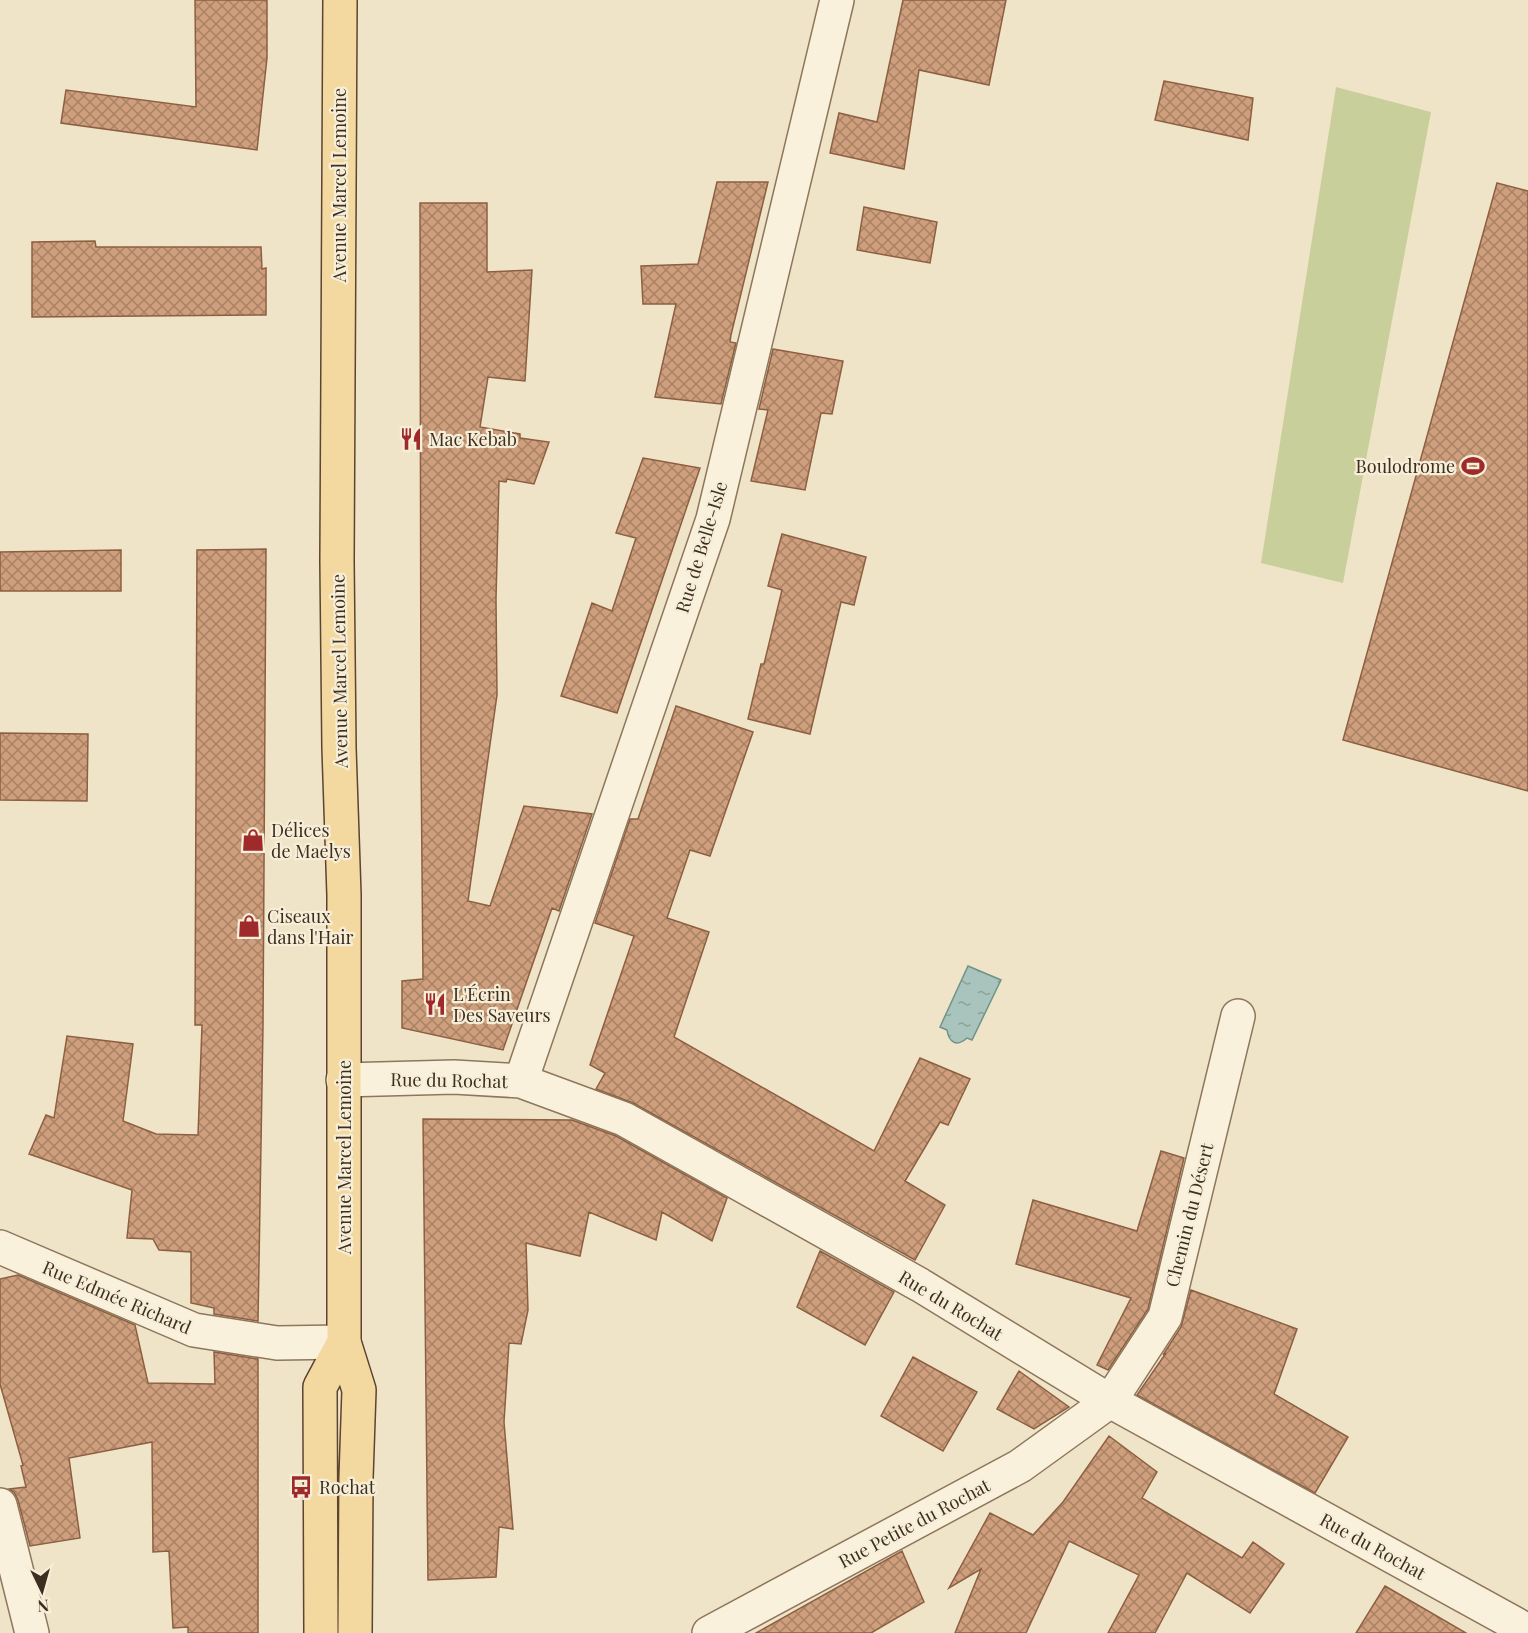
<svg xmlns="http://www.w3.org/2000/svg" width="1528" height="1633" font-family="'Playfair Display',serif">
	<defs>
		<pattern id="water-ripples" width="26" height="14" patternUnits="userSpaceOnUse" patternTransform="scale(1.5)"><rect width="26" height="14" fill="#a9c4bc"/><path d="M2 4q2-2 4 0t4 0M15 11q2-2 4 0t4 0" fill="none" stroke="#8ba098"/></pattern>
		<pattern id="building-cross-hatch" width="8" height="8" patternUnits="userSpaceOnUse" patternTransform="scale(1.5)"><rect width="8" height="8" fill="#cf9f7d"/><path d="M0 0l8 8M0 8l8-8" fill="none" stroke="#a98266"/></pattern>
	</defs>
	<rect width="100%" height="100%" fill="#f0e4c8"/>
	<path fill="#c9cf9b" d="M1336,87l95,25 -88,471 -82,-20z"/>
	<path fill="url(#water-ripples)" stroke="#6f938a" stroke-width="1.5" d="M968,966l33,14 -29,60 -5,-2c-10,9 -18,5 -20,-8l-7,-3z"/>
	<path fill="url(#building-cross-hatch)" stroke="#8d5f41" stroke-width="1.5" d="M195,0h72v58l-10,92 -196,-27 5,-33 130,17z
		M903,0h103l-17,85 -70,-15 -15,99 -74,-16 9,-40 38,9z
		M1164,81l89,17 -5,42 -93,-20z
		M717,182h51l-37,153 -1,7 6,1 -15,61 -66,-7 21,-93h-33l-2,-38 57,-2z
		M1497,183l31,8v600l-185,-51z
		M420,203h67v69l45,-2 -7,111 -37,-4 -8,50 40,7v4l29,4 -15,42 -27,-5 -1,3 -7,-1 -3,118 1,96 -29,206 22,5 34,-100 68,8 -33,97 -7,-3 -49,142 -101,-22v-47l21,-2 -2,-225z
		M864,207l73,15 -7,41 -73,-13z
		M95,241l1,6h165l1,22 4,-1v47l-234,2v-75z
		M773,349l70,12 -11,53 -11,-1 -16,77 -54,-9 17,-71 -9,-1z
		M643,458l57,10 -83,245 -56,-17 31,-93 20,8 24,-73 -20,-5z
		M782,534l84,23 -12,48 -13,-3 -31,132 -62,-15 13,-55h3l18,-74 -14,-4z
		M266,549l-3,477 -5,295 -44,-7v-6l-23,-5v-51l-32,-2 -6,-11 -26,-1 5,-48 -103,-36 17,-39 8,3 13,-82 66,8 -10,77 33,13 42,1 4,-110h-7l2,-475z
		M121,550v41h-121v-39z
		M676,706l77,26 -43,124 -20,-6 -23,68 42,14 -35,105 200,114 46,-93 50,21 -22,46 -8,-3 -35,59 40,24 -30,55 -282,-157 -37,-14 9,-16 -15,-8 44,-129 -39,-13 35,-104h8z
		M0,733l88,1 -1,67 -87,-1z
		M423,1119l149,1 44,16 111,62 -15,43 -50,-29 -6,28 -67,-28 -9,44 -54,-13 2,67 -7,34 -12,-1 -5,79 9,107 -14,-2 -3,50 -68,3z
		M1161,1151l23,7 -36,151 -40,61 -11,-5 34,-67 -115,-34 17,-64 104,31z
		M820,1251l74,41 -29,53 -68,-38z
		M18,1275l117,50 13,58 67,1 -1,-32 44,7v274h-70v-6l-15,1 -4,-77 -16,1 -1,-110 -83,16 11,80 -50,8 -12,-46 -4,-8 -5,-3 17,-2 -5,-21 2,-1 -23,-81v-105z
		M1191,1290l106,39 -23,65 74,43 -33,56 -178,-98 29,-42 -3,2 18,-28z
		M913,1357l64,35 -34,59 -62,-35z
		M1019,1371l50,36 -35,22 -37,-20z
		M1109,1436l48,36 -15,26 100,60 11,-16 31,22 -34,49 -63,-40 -32,60h-47l31,-58 -70,-34 -43,92h-71l26,-64 -32,19 41,-75 43,22 30,-33z
		M902,1551l22,51 -53,31h-115z
		M1385,1586l81,47h-110z"/>
	<g fill="none" stroke-linecap="round" stroke-linejoin="round">
		<g stroke="#8d765c" stroke-width="36">
			<path id="minor" d="M343,1080l111,-3 67,4 103,38 296,166 190,116 418,230
				M521,1081l192,-562 124,-519
				M0,1247l194,83 83,13 67,-1
				M0,1505l32,128
				M709,1633l311,-167 90,-65 55,-84 73,-301"/>
		</g>
		<g stroke="#5b4430" stroke-width="36">
			<path id="major" d="M340,0l-3,561 2,187 5,147v447l15,48 -3,88 -1,155
				M321,1633l-1,-246 24,-45"/>
		</g>
		<use href="#minor" stroke="#faf1dc" stroke-width="33"/>
		<use href="#major" stroke="#f3d9a0" stroke-width="33"/>
	</g>
	<defs>
		<g id="restaurant-bare" transform="scale(1.8)"><path d="M-5-6h1v4h1v-4h1v4h1v-4h1v5L-1.5 .5V6h-2V.5L-5-1ZM5-6V6H3V1.5H1.5Q1.5-4 5-6Z" fill="#9e2a2b" stroke="#f7eed8" stroke-width="2.5" paint-order="stroke"/></g>
		<g id="stadium-bare" transform="scale(1.8)"><path d="M0-5a6.5 5 0 1 0 0 10a6.5 5 0 1 0 0-10ZM-3.5-1.8h7v3.6h-7Z" fill="#9e2a2b" stroke="#f7eed8" stroke-width="2.5" paint-order="stroke"/></g>
		<g id="shop-bare" transform="scale(1.8)"><path d="M-5-2.5h2.3a2.7 3.5 0 0 1 5.4 0H5L5.5 6h-11ZM-1.5-2.5h3a1.5 2.3 0 0 0-3 0Z" fill="#9e2a2b" stroke="#f7eed8" stroke-width="2.5" paint-order="stroke"/></g>
		<g id="bus-bare" transform="scale(1.8)"><path d="M-5-6H5V4H4V6H2V4H-2V6H-4V4H-5ZM-3.5-4V0h7V-4ZM-3.5 1.2v1.5H-2V1.2ZM2 1.2v1.5H3.5V1.2Z" fill="#9e2a2b" stroke="#f7eed8" stroke-width="2.5" paint-order="stroke"/></g>
	</defs>
	<g fill-rule="evenodd">
		<use href="#restaurant-bare" x="411" y="439"/>
		<use href="#stadium-bare" x="1473" y="466"/>
		<use href="#shop-bare" x="253" y="840"/>
		<use href="#shop-bare" x="249" y="926"/>
		<use href="#restaurant-bare" x="435" y="1004"/>
		<use href="#bus-bare" x="301" y="1487"/>
	</g>
	<g text-anchor="middle" dominant-baseline="central" stroke-width="4.5" stroke-linejoin="round" paint-order="stroke">
		<g font-size="18" fill="#3d2e20" stroke="#f7eed8">
			<text transform="translate(339 185) rotate(-90)">Avenue Marcel Lemoine</text>
			<text transform="translate(701 547) rotate(-73)">Rue de Belle-Isle</text>
			<text transform="translate(339 671) rotate(-91)">Avenue Marcel Lemoine</text>
			<text transform="translate(449 1080) rotate(1)">Rue du Rochat</text>
			<text transform="translate(344 1157) rotate(-90)">Avenue Marcel Lemoine</text>
			<text transform="translate(1189 1215) rotate(-76)">Chemin du Désert</text>
			<text transform="translate(117 1297) rotate(23)">Rue Edmée Richard</text>
			<text transform="translate(951 1305) rotate(31)">Rue du Rochat</text>
			<text transform="translate(914 1523) rotate(-28)">Rue Petite du Rochat</text>
			<text transform="translate(1373 1546) rotate(29)">Rue du Rochat</text>
		</g>
		<g font-size="18" fill="#3d2e20" stroke="#f7eed8" text-anchor="start">
			<text x="429" y="439">Mac Kebab</text>
			<text x="1455" y="466" text-anchor="end">Boulodrome</text>
			<text x="271" y="830">Délices<tspan x="271" dy="21">de Maelys</tspan></text>
			<text x="267" y="916">Ciseaux<tspan x="267" dy="21">dans l'Hair</tspan></text>
			<text x="453" y="994">L'Écrin<tspan x="453" dy="21">Des Saveurs</tspan></text>
			<text x="319" y="1487">Rochat</text>
		</g>
	</g>
	<g transform="translate(42 1591) rotate(175)" stroke="#f7eed8" stroke-width="4.5" paint-order="stroke">
	<path d="M0-4.5L10 22L0 15L-10 22Z" fill="#3d2e20"/>
	<text y="-9" font-size="16" font-weight="bold" text-anchor="middle" fill="#3d2e20">N</text>
	</g>
</svg>
